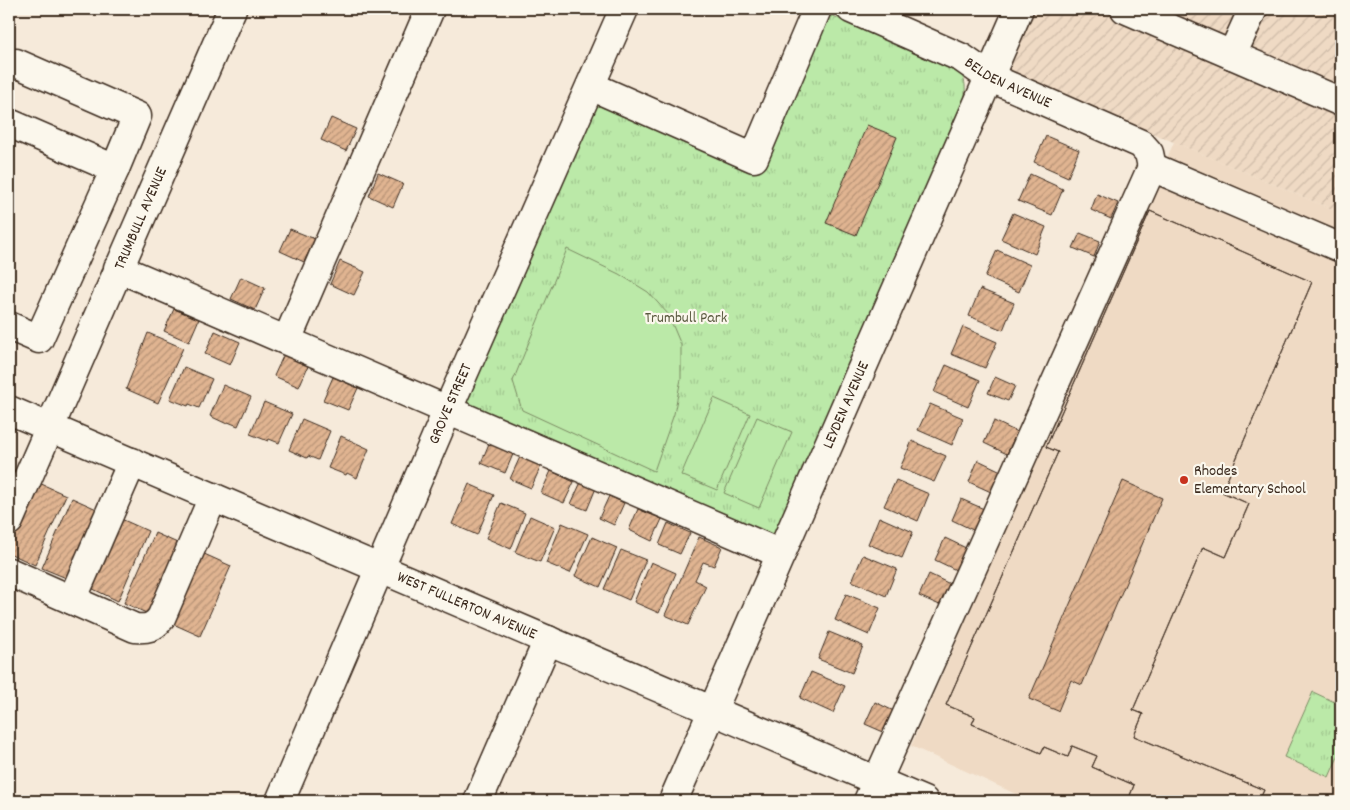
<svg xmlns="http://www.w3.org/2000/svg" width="1350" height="810" font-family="Dekko,sans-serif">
	<defs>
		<pattern id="industrial-furrows" width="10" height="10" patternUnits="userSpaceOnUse" patternTransform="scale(1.25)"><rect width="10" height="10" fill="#efdac4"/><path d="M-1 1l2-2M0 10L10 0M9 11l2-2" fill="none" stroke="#cebba8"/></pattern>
		<pattern id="grass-tufts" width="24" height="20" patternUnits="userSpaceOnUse" patternTransform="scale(1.25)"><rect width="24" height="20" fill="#bbe9a8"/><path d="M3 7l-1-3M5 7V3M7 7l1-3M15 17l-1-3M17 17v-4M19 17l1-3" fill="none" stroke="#a2c890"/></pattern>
		<pattern id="building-hatch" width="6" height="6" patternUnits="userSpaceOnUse" patternTransform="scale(1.25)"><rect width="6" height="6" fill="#e0b491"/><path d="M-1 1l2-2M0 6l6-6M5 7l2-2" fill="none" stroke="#b79376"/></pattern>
	</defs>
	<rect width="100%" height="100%" fill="#f6eada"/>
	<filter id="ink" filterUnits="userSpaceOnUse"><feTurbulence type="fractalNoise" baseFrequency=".02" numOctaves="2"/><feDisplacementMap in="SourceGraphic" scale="10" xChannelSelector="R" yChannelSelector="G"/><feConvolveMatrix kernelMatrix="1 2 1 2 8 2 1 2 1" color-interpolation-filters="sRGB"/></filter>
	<g filter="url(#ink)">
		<path fill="#efdac4" d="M1174,142l167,71v588h-310l-120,-55z"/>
		<path fill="url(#industrial-furrows)" d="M1024,9h317v204l-342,-145z"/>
		<path fill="url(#grass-tufts)" stroke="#7b8a63" d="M824,12l132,57c11,10 9,16 9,30l-193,445 -310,-135 137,-314 159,69z
			M1313,692l28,13v45l-12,27 -45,-20z"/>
		<path fill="#bbe9a8" stroke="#7b8a63" d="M567,249l52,25 29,18 20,22 13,31v34l-7,35 -20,57 -132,-61 -9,-29z
			M714,398l36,16 -33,76 -36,-15z
			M757,417l35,15 -33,76 -35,-15z"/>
		<path fill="url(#building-hatch)" stroke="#3b2a1e" fill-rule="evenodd" d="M331,118l25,11 -10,22 -25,-11z
			M867,125l30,12 -41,98 -30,-12z
			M1046,136l33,14 -11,27 -34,-15z
			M378,173l25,11 -10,23 -24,-11z
			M1030,174l33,15 -11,26 -34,-14z
			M1097,194l21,9 -7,16 -20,-9z
			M1150,211l162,71 -90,210 27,12 -23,53 -23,-10 -70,163 10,4 -9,22 130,54 -5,11h-131l6,-16 -42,-18 5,-11 -25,-10 -4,11 -24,-10 -3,6 -69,-29 3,-7 -29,-12 112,-253 -12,-5zM1123,481l39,17 -80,187 -11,-5 -13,31 -29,-12z
			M1150,211l162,71 -90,210 27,12 -23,53 -23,-10 -70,163 10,4 -9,22 130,54 -5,11h-131l6,-16 -42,-18 5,-11 -25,-10 -4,11 -24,-10 -3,6 -69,-29 3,-7 -29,-12 112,-253 -12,-5z
			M1013,213l33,14 -11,27 -34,-15z
			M290,229l25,10 -11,23 -24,-11z
			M1080,233l20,8 -6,16 -21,-9z
			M997,250l33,15 -11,27 -34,-15z
			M340,261l25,11 -11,23 -24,-11z
			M241,277l24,11 -10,22 -24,-11z
			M980,289l34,14 -11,27 -34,-14z
			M174,309l25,10 -10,23 -25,-11z
			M963,327l34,15 -12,26 -34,-14z
			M215,331l25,11 -10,23 -25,-11z
			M148,333l35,15 -25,55 -32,-14z
			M284,354l25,10 -10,23 -25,-11z
			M946,365l34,15 -12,27 -34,-15z
			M184,367l28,12 -13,29 -10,-4 -1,2 -18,-7z
			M333,377l25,11 -10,22 -25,-10z
			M995,377l20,9 -7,15 -20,-8z
			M223,385l28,12 -13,29 -10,-4 -1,2 -17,-8z
			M264,402l28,12 -13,29 -10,-4 -1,2 -18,-7z
			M930,404l33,14 -11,27 -34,-15z
			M302,419l28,12 -12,29 -10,-4 -1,2 -18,-8z
			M994,421l23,11 -10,22 -23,-11z
			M341,436l28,13 -12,29 -10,-5 -1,2 -18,-7z
			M490,441l24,11 -9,21 -24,-10z
			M912,441l34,15 -12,26 -34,-14z
			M520,457l21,9 -10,22 -21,-9z
			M978,460l23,11 -10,21 -22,-10z
			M9,470l10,4 -10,22z
			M551,471l23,11 -10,21 -23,-10z
			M896,480l33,14 -11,27 -34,-15z
			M37,482l29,13 -31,70 -26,-12v-7z
			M581,482l15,6 -9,22 -16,-6z
			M469,484l25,11 -17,40 -25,-11z
			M609,496l15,7 -10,22 -15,-7z
			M72,498l29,13 -30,69 -29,-12z
			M961,499l23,10 -9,22 -23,-11z
			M501,503l24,10 -14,36 -25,-11z
			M638,509l24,10 -10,22 -23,-11z
			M530,516l25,11 -15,35 -25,-10z
			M879,517l34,15 -11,26 -34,-14z
			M119,518l29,13 -30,70 -29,-14z
			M562,523l26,11 -18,39 -24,-10z
			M668,523l22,10 -10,21 -21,-9z
			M155,533l29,13 -31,70 -29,-13z
			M592,537l25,11 -17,39 -25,-11z
			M699,537l23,10 -8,19 -11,-4 -8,18 11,6 -18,39 -23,-10z
			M945,538l23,11 -10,22 -23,-11z
			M621,550l25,10 -17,40 -25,-11z
			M202,553l29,13 -31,70 -29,-13z
			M863,555l34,14 -11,27 -34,-15z
			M651,562l25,11 -17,40 -25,-11z
			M929,574l23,11 -10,21 -23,-10z
			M846,594l34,14 -11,27 -34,-15z
			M829,632l34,14 -11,27 -34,-14z
			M811,672l34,14 -12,27 -33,-15z
			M875,702l23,11 -10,21 -23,-10z"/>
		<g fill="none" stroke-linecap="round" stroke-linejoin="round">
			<g stroke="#3b2a1e" stroke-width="31">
				<g id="minor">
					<path id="s1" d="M851,9l111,49 27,19 152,67 8,9 3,14"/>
					<path d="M1125,9l107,46"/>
					<path d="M1253,9l-21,46 109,47"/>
					<path d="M16,63l121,53 -22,53"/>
					<path d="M591,86l163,72 63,-149"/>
					<path d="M9,123l106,46 -76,170 -30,-13"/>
					<path d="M1152,167l189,81"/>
					<path d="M118,268l663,286"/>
					<path d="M287,340l143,-331"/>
					<path id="s2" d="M9,410l915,391"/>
					<path id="s3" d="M9,521l223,-512"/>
					<path d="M9,572l126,56c12,1 18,0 26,-10l52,-121"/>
					<path d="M72,600l60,-138"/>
					<path id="s4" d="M280,801l168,-392 176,-400"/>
					<path d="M478,801l70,-161"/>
					<path id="s5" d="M673,801l346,-792"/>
					<path d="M868,801l284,-634"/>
				</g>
			</g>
			<use href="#minor" stroke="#fbf7ec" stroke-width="28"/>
		</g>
	</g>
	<circle fill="#c8321e" stroke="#fbf7ec" stroke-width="2" cx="1184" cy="480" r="5"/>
	<g text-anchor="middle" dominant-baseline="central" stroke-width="4.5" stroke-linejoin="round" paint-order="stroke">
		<g font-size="16" fill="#3b2a1e" stroke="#fbf7ec">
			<text stroke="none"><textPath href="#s1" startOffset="174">BELDEN AVENUE</textPath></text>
			<text stroke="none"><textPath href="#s3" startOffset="330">TRUMBULL AVENUE</textPath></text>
			<text stroke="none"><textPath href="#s4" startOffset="432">GROVE STREET</textPath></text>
			<text stroke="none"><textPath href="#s5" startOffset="432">LEYDEN AVENUE</textPath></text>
			<text stroke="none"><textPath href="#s2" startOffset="498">WEST FULLERTON AVENUE</textPath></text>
		</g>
		<g font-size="16" fill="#5b5a40" stroke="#fbf7ec">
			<text x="686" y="318">Trumbull Park</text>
		</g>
		<g font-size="16" fill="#3b2a1e" stroke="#fbf7ec" text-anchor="start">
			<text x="1194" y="471">Rhodes<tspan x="1194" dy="18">Elementary School</tspan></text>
		</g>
	</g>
	<rect width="1350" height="810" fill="none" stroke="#fbf7ec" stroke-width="30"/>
	<rect x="15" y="15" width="1320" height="780" fill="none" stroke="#3b2a1e" stroke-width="2" filter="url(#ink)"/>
</svg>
